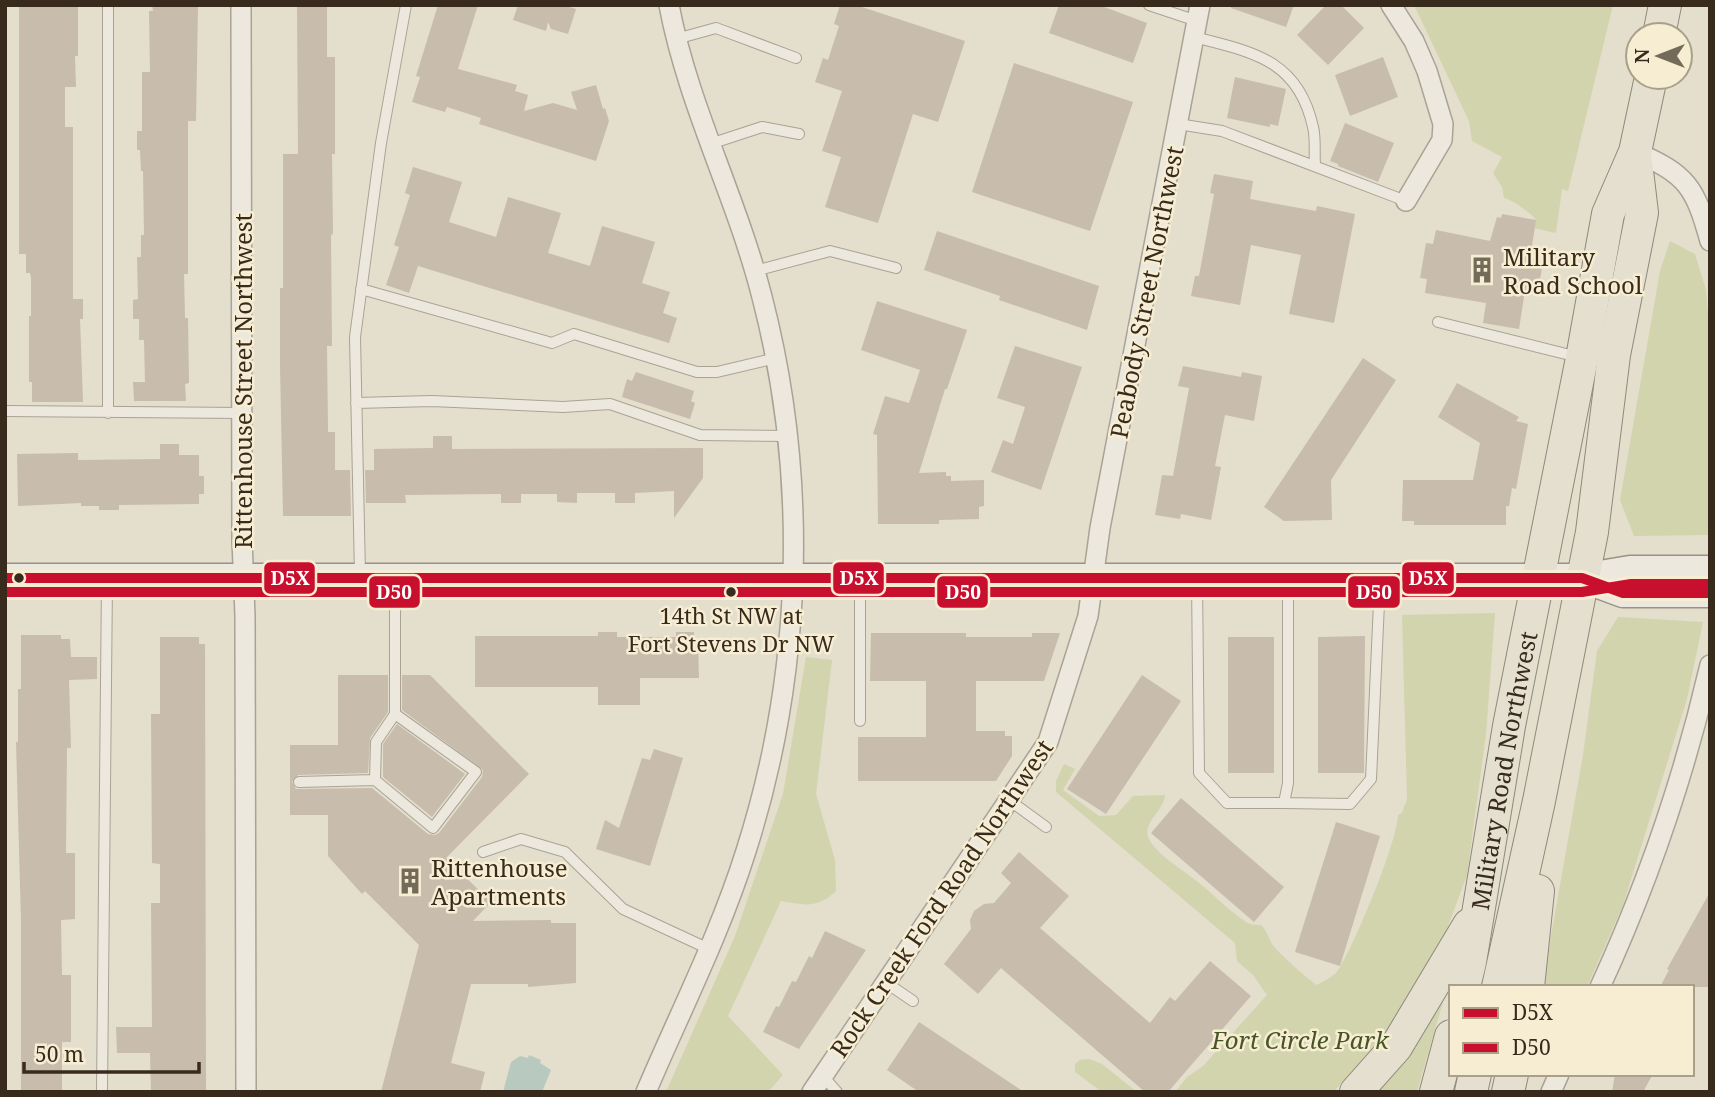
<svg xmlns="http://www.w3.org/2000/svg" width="1715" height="1097" font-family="'Noto Serif',serif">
	<rect width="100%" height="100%" fill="#e4decc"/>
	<path fill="#d2d4ae" d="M1414,5h199l-45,186 -6,-2 -6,44 -22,-5 2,-8c-4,-6 -24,-21 -32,-22l-2,-11 -9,-14 9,-16 -30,-16 -3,-20z
		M1670,241l25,13 11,36 4,51 -2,194 -74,1 -14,-36 40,-229z
		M1495,613l-9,121 -19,141 -37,100 -51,70 -46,47h-158l12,-15 16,-11 64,-71 -14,-20 -16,-14 -2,-18 -179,-151v-11l8,-17 11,5 -12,21 36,26 17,-1 17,-19 32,-1c-1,16 -24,28 -16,44 7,14 29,28 41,37 20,14 36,33 56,46 5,3 9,3 15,3 6,6 7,12 11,19 4,7 38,37 45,41 7,-4 18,-9 22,-16 16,-26 58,-126 59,-154l4,-2 5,-14 -5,-184z
		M1618,617l85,5 -16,77 -64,206 -36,82h-45l41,-232 14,-104z
		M806,657l26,3 -16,134 19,66 1,31c-19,18 -32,14 -55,10l-53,115 55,59 -15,17h-102l69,-156 48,-142z
		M1447,988l-30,104h-40z
		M1089,1059l13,5 35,28h-35l-27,-20v-8l5,-4z"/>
	<path fill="#b8cabf" d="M529,1055l12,5 -1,3 11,7 -9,22h-39l8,-30 9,-6 8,2z"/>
	<path fill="#c8bcad" d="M19,5h59v51h-3l1,31h-11v40h8v172h10v20h-3l3,83h-51v-20h-3v-66h2v-38l-1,-5h-4v-19h-7z
		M152,5h46l-2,116h-8v153h-4l1,44h3l1,65 -4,1 1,17h-52l-1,-19h12l-1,-42h-5v-21h-6v-19l5,-1 -1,-42h4v-22h3l-1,-64h-2l-1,-21h-3v-19h5v-59h8l-1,-61h4z
		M297,5h30v52h8v97h-3l1,79 -2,3 1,110h-5l1,86h7v38h15l1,46h-68l-3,-151v-77h3v-134h15z
		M438,5h40l-20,64 59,16 -2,6 13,4 -4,16 29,-8 24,7 -6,-18 25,-7 7,24 2,-1 4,13 -13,40 -117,-37 2,-6 -34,-11 -2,5 -33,-10 8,-25 -4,-1z
		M518,5h45l13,4 -8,25 -17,-5 -3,-7 -2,9 -33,-11z
		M840,5h16l109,36 -27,81 -25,-8 -35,109 -53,-16 16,-50 -19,-6 20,-60 -27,-9 8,-24 5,2 11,-34 -5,-2z
		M1059,5h40l48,18 -14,40 -84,-30z
		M1231,5h63l-8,22 -55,-19z
		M1326,5h15l23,23 -36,37 -31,-30z
		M1383,57l15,40 -48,19 -15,-41z
		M1014,63l119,39 -43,129 -118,-39z
		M1235,77l51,12 -8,37 -8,-2v3l-43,-9z
		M1345,123l49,20 -16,39 -40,-16v-2l-8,-3z
		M413,167l49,15 -13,40 47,15 12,-40 53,16 -13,40 42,13 12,-40 53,16 -13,41 28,9 -7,21 14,5 -8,25 -251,-77 -9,27 -23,-8 13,-38 -5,-2 16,-50 -5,-2z
		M1214,174l39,7 -3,18 66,12 1,-5 38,8 -21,109 -45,-9 12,-59 -50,-10 -11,60 -49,-9 4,-20h4l15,-82 -4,-1z
		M1502,214l34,6 -6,39 13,2 -5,31 -13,-2 -6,39 -36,-6 3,-20 -61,-10 2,-14 -7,-1 6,-35 7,1 3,-14 54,11 7,-24 4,1z
		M937,231l162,55 -12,44 -88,-30 1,-4 -76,-26z
		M877,301l90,29 -20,59h-2l-26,84 27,-1v4h5v5l33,-1v26l-5,1v12l-40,1v4h-61l-1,-89 -4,-1 12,-38 24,7 11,-33 -59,-20z
		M1015,346l67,21 -41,123 -50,-18 12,-32 10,4 12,-37 -28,-9z
		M1363,358l33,22 -65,100 1,40 -48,1 -20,-14z
		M1183,366l58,11 1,-5 20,4 -8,45 -29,-6 -10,51 6,1 -10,53 -30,-6 -1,5 -25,-4 7,-40 11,1 16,-88 -11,-2z
		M636,372l58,19 -3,10 4,2 -5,16 -68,-22 5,-18 5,2z
		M1457,383l62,34 -3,4 12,3 -12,65 -4,-1 -3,18h-3v19h-92v-4h-12l1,-41h70l7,-37 -42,-26z
		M433,436h19v13l251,-1v30l-29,40v-27l-39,2v10h-20v-10h-38v10l-20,-1v-8h-36v9h-20v-9h-6l-90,1 1,8h-40l-1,-33h9v-21l59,-1z
		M160,444h19v11h20v21h5v18h-5v10l-80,1v5h-20v-4h-18v-3l-63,3 -1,-52 61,-1v7l82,-1z
		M598,632h19v5h59v-5h18v13h4l1,33h-59v27h-42v-18h-123v-51h123z
		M871,633h95v4h66v-4h28l-16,48h-68v50h29v5h7v20l-16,25h-138v-44h68v-56h-56z
		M21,635h40v4h9l1,18h26v22l-28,1 2,68h-4l-1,105h9v66l-14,1 1,55h9v67h-9v50h-41v-171l-5,-179h2v-53h3z
		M1365,636l-1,137h-46v-136z
		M160,637h39v7h6l1,448h-55l-1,-39h-33l-1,-26h36l-1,-124h9v-39l-8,-1 -1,-149h9z
		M1228,637h46v136h-46z
		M338,675h50v37l-18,26 -2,35 -70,2 -6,7 4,7 76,-1 56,46 7,1 4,-2 43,-56 1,-7 -81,-60v-35h28l99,99 -83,84 45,44 -18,19 78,-1v3h25v60l-48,4v-3h-57l-20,79 34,9 -5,20h-99l38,-147 -54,-54 -3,3 -34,-38v-41h-38v-70h48z
		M1142,675l39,26 -75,113 -39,-25z
		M397,724l68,50 -33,43 -49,-40v-33z
		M654,749l29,9 -33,108 -54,-17 9,-29 14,8 23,-70 8,2z
		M1181,798l103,89 -30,35 -103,-89z
		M1336,822l44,14 -40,130 -45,-14z
		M1019,852l50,44 -29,32 110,95 20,-26 5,4 35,-40 41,35 -83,96h-23l-144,-124 -23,26 -34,-30 27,-35 -1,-9 4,-9 10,-7 10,-1 17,-20 -10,-10z
		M1710,892v95h-50l9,-17 -2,-1z
		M825,931l41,19 -67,99 -36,-17 13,-26 3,1 13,-26 4,1 13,-26 3,2z
		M919,1022l105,70h-105l-32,-22z
		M1615,1074h38l-10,18h-31z"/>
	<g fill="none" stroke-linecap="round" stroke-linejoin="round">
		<g stroke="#a9a395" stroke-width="12">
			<path id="lane" d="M108,5v408
				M1149,5l48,16
				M1194,37c58,15 104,22 119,90 3,12 1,26 2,38
				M676,39l40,-11 80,30
				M1178,124l44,7 184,70
				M710,144l52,-17 37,7
				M755,271l75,-20 66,17
				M361,289l191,54 22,-9 123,38h20l59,-14
				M1438,322l140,35
				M356,403l76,-2 131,6 47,-3 90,31 88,1
				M5,411l237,2
				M360,575l-5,-238 26,-194 25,-138
				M1197,579l2,194 28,30h57l4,-20v-203
				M860,581v140
				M375,780l1,-38 19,-28
				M299,782l76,-2 58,48 43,-56 -81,-58v-134
				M1009,800l37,27
				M1284,803l66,1 21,-25 9,-198
				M483,852l38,-13 44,13 58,57 86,40
				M885,982l28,19
				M823,1076l14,16
				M102,1092l5,-511"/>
		</g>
		<g stroke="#a9a395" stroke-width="22">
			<path id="street" d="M241,5l1,535 3,76 1,476
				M1391,5l23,36 13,30 16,53 -1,16 -36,61
				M1635,152c52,22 60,35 75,89
				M1600,987c48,-104 84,-210 110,-322
				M646,1092c34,-80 74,-158 100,-241 57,-178 63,-373 16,-554 -25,-99 -74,-191 -93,-292
				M812,1092l236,-350 40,-126 12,-88 100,-523
				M1551,1092l8,-18"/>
		</g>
		<g stroke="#999285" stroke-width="31">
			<path id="secondary" d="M5,578h1577l48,-8h80
				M1585,579l38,14h87"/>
		</g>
		<g stroke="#8f887c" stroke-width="34">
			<g id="primary">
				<path d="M1659,35l6,-30"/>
				<path id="s1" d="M1464,987l6,-25 39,-236 73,-368 26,-144 27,-62 16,-75"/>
				<path d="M1498,987l41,-186 53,-269 22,-177 28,-142 -7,-59"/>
				<path d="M1528,987l10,-96"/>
				<path d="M1356,1092l40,-45 73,-122"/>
				<path d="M1436,1092l15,-56"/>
				<path d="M1471,1092l4,-18"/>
				<path d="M1508,1092l4,-18"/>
			</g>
		</g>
		<use href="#lane" stroke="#ece8de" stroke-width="10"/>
		<use href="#street" stroke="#ece8de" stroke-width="19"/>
		<use href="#secondary" stroke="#ece8de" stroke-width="28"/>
		<use href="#primary" stroke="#e4dfcf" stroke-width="32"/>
		<g stroke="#f6edd2" stroke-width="16">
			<path id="bus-1" d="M5,578h1577l41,15h87"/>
		</g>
		<g stroke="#f6edd2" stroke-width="16">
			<path id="bus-2" d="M5,592h1577l49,-8h79"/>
		</g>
		<use href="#bus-1" stroke="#c8102e" stroke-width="10"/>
		<use href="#bus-2" stroke="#c8102e" stroke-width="10"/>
	</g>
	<defs>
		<g id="building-bare" transform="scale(2.1)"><path d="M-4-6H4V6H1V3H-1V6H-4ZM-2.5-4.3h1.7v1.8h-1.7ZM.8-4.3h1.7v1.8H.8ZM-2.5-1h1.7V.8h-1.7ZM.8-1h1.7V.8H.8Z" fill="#746a5a" stroke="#f6edd2" stroke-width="2.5" paint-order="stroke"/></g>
	</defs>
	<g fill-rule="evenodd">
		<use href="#building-bare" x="1482" y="270"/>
		<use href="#building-bare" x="410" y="881"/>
	</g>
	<g fill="#382b1d" stroke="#f6edd2" stroke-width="2.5">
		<circle cx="19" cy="578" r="6"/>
		<circle cx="731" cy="592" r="6"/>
	</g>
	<g text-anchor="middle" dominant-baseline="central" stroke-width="5" stroke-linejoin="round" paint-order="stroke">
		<g font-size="22" fill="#382b1d" stroke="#f6edd2">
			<text x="731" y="615">14th St NW at<tspan x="731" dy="28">Fort Stevens Dr NW</tspan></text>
		</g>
		<g font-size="24" fill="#382b1d" stroke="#f6edd2" text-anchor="start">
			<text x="1503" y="256">Military<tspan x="1503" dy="28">Road School</tspan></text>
			<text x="431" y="867">Rittenhouse<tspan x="431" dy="28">Apartments</tspan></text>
		</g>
		<g font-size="24" fill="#382b1d" stroke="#f6edd2">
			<text transform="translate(1146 292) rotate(-79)">Peabody Street Northwest</text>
			<text transform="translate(242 381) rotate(-90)">Rittenhouse Street Northwest</text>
			<text stroke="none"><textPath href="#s1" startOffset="220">Military Road Northwest</textPath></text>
			<text transform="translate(941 898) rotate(-56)">Rock Creek Ford Road Northwest</text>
		</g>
		<g font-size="24" font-style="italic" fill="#465524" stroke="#f6edd2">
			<text x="1300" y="1039">Fort Circle Park</text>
		</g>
	</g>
	<g stroke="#f6edd2" stroke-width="2.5">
		<rect x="263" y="561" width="53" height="34" rx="7" fill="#c8102e"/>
		<rect x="832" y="561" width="53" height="34" rx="7" fill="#c8102e"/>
		<rect x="1401" y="561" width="54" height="34" rx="7" fill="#c8102e"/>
		<rect x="368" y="575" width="53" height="34" rx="7" fill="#c8102e"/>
		<rect x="936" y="575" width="53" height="34" rx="7" fill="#c8102e"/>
		<rect x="1347" y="575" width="54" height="34" rx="7" fill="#c8102e"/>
	</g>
	<g font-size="19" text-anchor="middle" font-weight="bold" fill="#fff">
		<text x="290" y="585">D5X</text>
		<text x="859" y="585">D5X</text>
		<text x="1428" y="585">D5X</text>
		<text x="394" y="599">D50</text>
		<text x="963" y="599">D50</text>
		<text x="1374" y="599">D50</text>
	</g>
	<rect width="1715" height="1097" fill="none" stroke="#382b1d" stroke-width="14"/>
	<rect x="1449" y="985" width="245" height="91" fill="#f6edd2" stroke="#aa9f8a" stroke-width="2"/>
	<rect x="1463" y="1008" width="35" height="10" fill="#c8102e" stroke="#aa9f8a" stroke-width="2"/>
	<text x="1512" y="1020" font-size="21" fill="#382b1d">D5X</text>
	<rect x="1463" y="1043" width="35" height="10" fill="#c8102e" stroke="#aa9f8a" stroke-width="2"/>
	<text x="1512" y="1055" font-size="21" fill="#382b1d">D50</text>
	<g transform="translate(1659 56) rotate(270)"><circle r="33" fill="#f6edd2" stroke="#aa9f8a" stroke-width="2"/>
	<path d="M0-5L12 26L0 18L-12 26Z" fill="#746a5a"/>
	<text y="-10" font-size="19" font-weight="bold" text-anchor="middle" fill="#382b1d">N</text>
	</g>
	<path d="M24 1062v10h175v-10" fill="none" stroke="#382b1d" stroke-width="3.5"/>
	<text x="35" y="1062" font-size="21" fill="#382b1d" stroke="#f6edd2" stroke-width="5" paint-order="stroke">50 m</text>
</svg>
